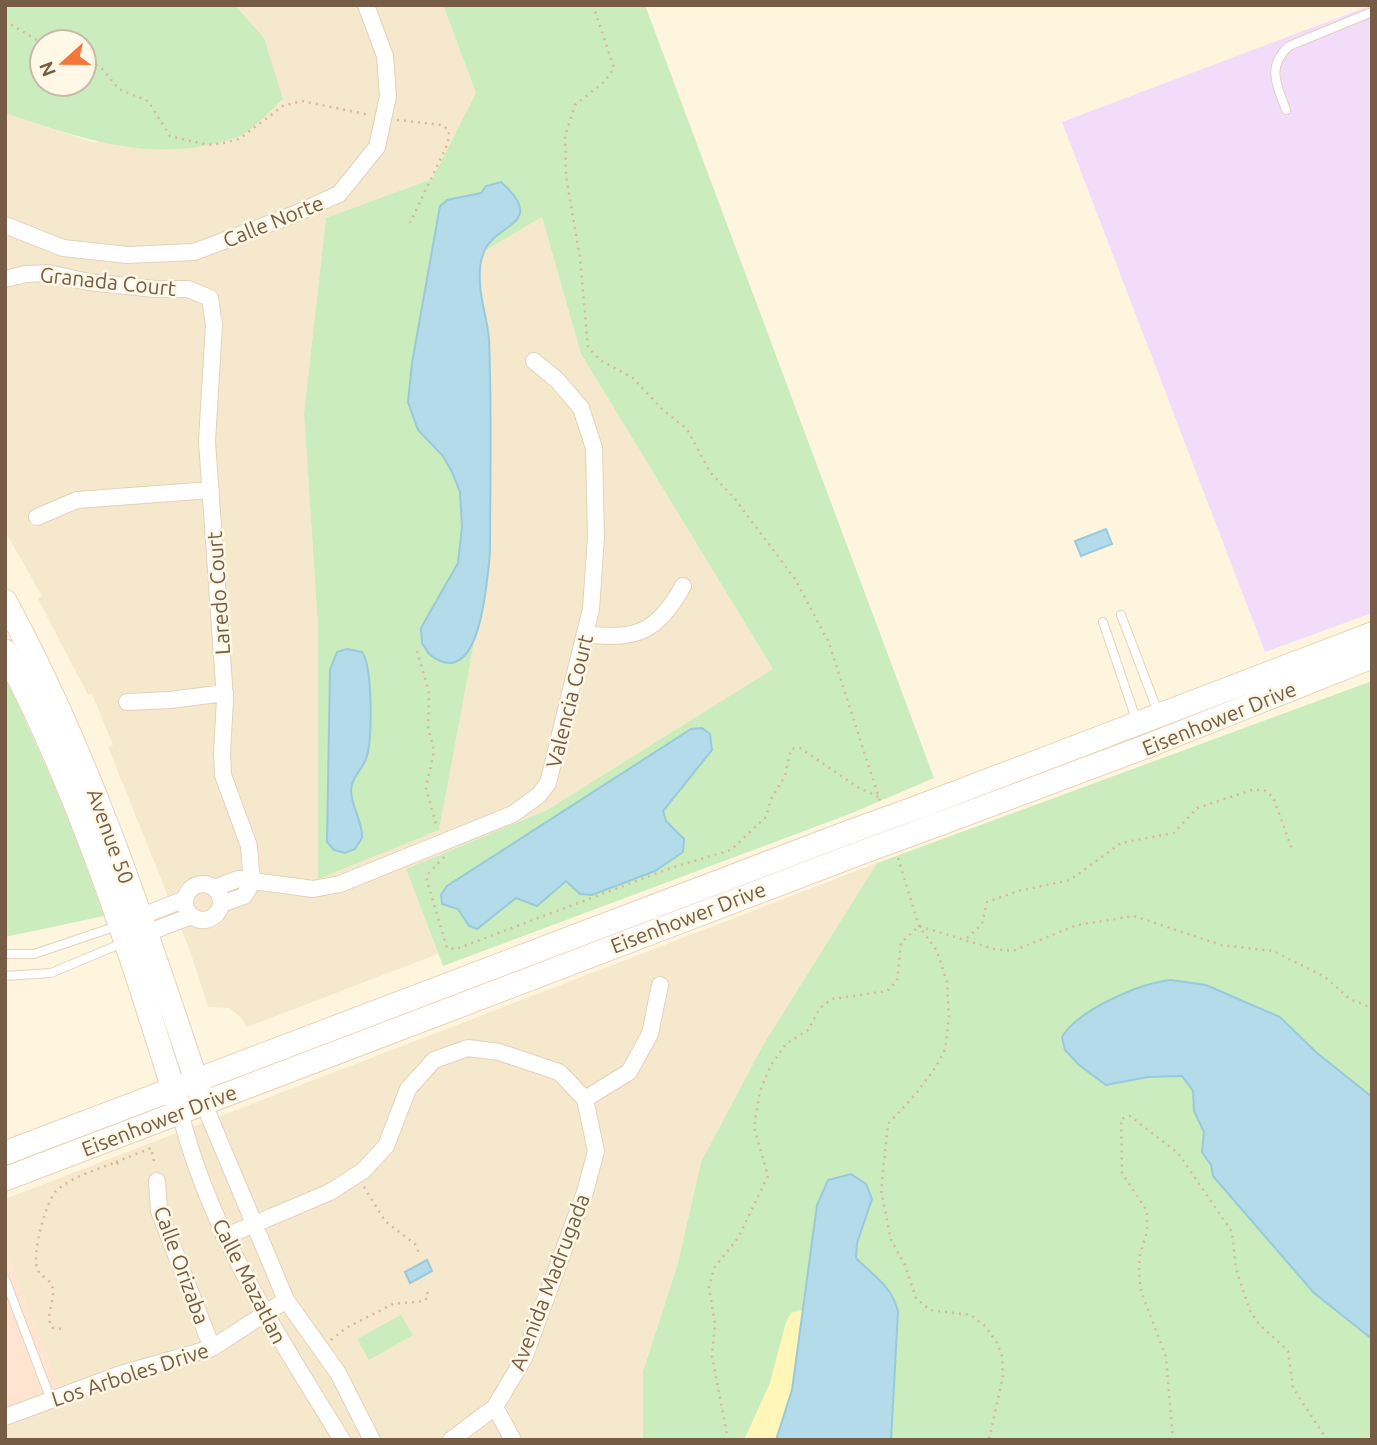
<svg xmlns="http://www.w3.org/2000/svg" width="1377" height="1445" font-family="Ubuntu,sans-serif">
	<rect width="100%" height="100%" fill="#fef5df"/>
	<path fill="#f6e8cd" d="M235,5h208l33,88 -44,86 -106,39 -22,195 14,214 121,202 45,-240 6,-213 -14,-120 66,-39 39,137 192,315 -226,141 -141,59 32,85 -191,73 -6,-9 -11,-10 -22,-1 -18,-56 -82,-204 5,-2 -21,-51 -4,1 -50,-96 4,-3 -37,-65v-418l90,30 169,-105z
		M877,863l-114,182 -62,117 -23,101 -35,107v70h-638v-31l54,-21 -54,-139v-50z"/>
	<path fill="#ffe4d2" d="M5,1249l54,139 -54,21z"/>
	<path fill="#f2dcfa" d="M1372,5v608l-107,39 -203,-530z"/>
	<path fill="#cbecbd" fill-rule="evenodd" d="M5,5h230l29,33 19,61c-13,11 -30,32 -46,38 -81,29 -154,2 -232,-24zM42,42h42v42h-42z
		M443,5h202l289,773 -82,35 -409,153 -37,-97 141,-59 226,-141 -192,-315 -39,-137 -66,39 14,120 -6,213 -45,241 -121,49v-252l-14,-214 22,-195 106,-39 44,-86z
		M5,675l62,139 37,102 -99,21z
		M1372,681v759h-729v-69l35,-108 23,-101 62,-117 114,-182z
		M401,1315l12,20 -44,25 -12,-21z"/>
	<path fill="#fff6b8" d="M800,1310l4,2 -12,78 -16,50h-32l26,-57 16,-61 5,-9z"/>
	<path fill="#b3dbe9" stroke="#98cadb" stroke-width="2" d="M501,182c45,40 -1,42 -14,64 -6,10 -8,24 -7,36 0,19 8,38 9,58 3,71 1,142 1,213 -3,26 -9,143 -61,101l-7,-11 -1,-15 37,-65 4,-36 -2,-35 -8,-20 -9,-16 -25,-26 -10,-28 4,-39 28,-157 7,-6 34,-7 5,-7z
		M1106,529l6,15 -31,12 -6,-15z
		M347,649l15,3c11,15 10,86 5,104 -3,13 -15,19 -16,34 0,17 12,31 11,48l-7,11 -10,4 -11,-3 -7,-8 3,-172 7,-18z
		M702,728l8,6 2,16 -49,61 3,10 18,18 -1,13 -28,19 -63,24 -12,-1 -14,-13 -29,25 -21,-8 -39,31 -8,-3 -11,-17 -16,-5 -1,-9 6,-9 244,-157z
		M1171,980l35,5 74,32 37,36 55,44v242l-58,-46 -101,-117 -2,-11 -9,-13 2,-20 -10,-21 -1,-20 -11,-15 -34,1 -42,8 -27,-20 -14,-15 -3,-13c16,-27 78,-54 109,-57z
		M851,1174l15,10 6,15 -15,44 -1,15c17,18 36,27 42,54l-7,128h-115l16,-50 25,-185 11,-25z
		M427,1260l5,11 -22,12 -5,-11z"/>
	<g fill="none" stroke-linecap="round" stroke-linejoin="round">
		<g stroke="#e3d2bb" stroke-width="10">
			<path id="lane" d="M1286,110c-9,-25 -20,-43 3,-64l83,-34
				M1121,615l37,97
				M1103,622l34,100
				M5,954h29l83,-28
				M5,976l46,-3 74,-31
				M5,1279l46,121"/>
		</g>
		<g stroke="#e3d2bb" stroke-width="18">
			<path id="street" d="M5,225l58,23 64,7 67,-3 101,-38 44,-20 38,-47 11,-51 -3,-40 -19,-51
				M5,279l21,-5 22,-1 41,9 66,7h33l22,9 4,27 -7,116 18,258 -3,54 1,22 26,71 3,37
				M37,517l40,-17 134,-10
				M586,634c49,7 72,-2 97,-48
				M127,702l43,-2 55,-7
				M185 902a18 18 0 1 1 36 0a18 18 0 1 1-36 0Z
				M215,888l23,-9 75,10 27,-5 173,-70 26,-19 9,-12 43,-174 5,-72 -2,-89 -13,-40 -24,-28 -23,-19
				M221,904l23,-8 8,-13
				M132,920l53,-21
				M137,937l54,-21
				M585,1099l44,-27 21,-38 10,-49
				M204,1104l82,196 52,73 34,67
				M180,1112c30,121 98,223 162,328
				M157,1181l2,30 53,137
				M224,1237l106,-45 33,-21 23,-25 22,-57 26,-29 34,-12 31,4 60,20 26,27
				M495,1407l18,33
				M5,1417l116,-43 91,-26 74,-48
				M451,1440l44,-33 29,-49 61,-166 11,-41 -11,-52"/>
		</g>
		<g stroke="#e8d3b8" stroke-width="25">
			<path id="secondary" d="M5,601c85,156 139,323 195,491
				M5,651c75,142 125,298 172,451
				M921,806l451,-172
				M931,827l219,-82 222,-88
				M5,1153l847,-322
				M5,1179l855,-326"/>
		</g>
		<path stroke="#dab898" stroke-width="2.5" stroke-dasharray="2 5" stroke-linecap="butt" d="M593,5l21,63 -9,13 -30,24 -10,31 1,40 14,82 8,89 12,13 33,18 30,32 24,19 23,43 25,27 60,80 34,64 51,158
			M5,21l37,22
			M84,57l18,12 17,20 29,12 22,35 38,9 16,-2 15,-4 44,-33 19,-5 68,14
			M397,120l46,5 6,6 -1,12 -38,80
			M417,651l12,41 -1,35 6,24 -8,37 11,40
			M444,857l-17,18v6l20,67 9,1 215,-81 60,-18 35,-33 5,-18 14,-23 6,-27 9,-1 59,40 20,9
			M898,858l21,68 18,25 10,31 2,34 -4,34 -10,18 -20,27 -27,29 -7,66 10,50 14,25 11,33 14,12 41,5 14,11 12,17 5,13 1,20 -14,64
			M967,938l15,-14 5,-22 31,-11 52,-11 51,-37 53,-10 23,-25 55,-18h12l9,7 19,52
			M116,1162l35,-14 4,18
			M364,1187l21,34 30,23 5,11
			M61,1329l-8,-1 -3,-5c-3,-13 6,-26 2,-37 -2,-7 -11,-9 -14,-16 -8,-13 9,-72 19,-80 16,-14 40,-20 59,-28l6,5
			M331,1340l15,-12 47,-24 31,-3 4,-4 -1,-9
			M728,1440l-16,-84 3,-32 -6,-37 5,-19 24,-30 30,-62 -14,-49 6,-36 11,-26 15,-21 22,-14 12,-22 12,-9 55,-8 10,-10 4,-38 18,-17 75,23 19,2 64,-26 57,-9 87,29 52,6 52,26 25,22 22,9
			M1173,1440l-7,-83 -25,-66 -2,-18 1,-19 7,-22v-21l-25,-38 -1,-54 9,-3 48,37 54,79 4,37 14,42 9,13 29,27 5,37 34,52"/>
		<use href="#lane" stroke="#fff" stroke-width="8"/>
		<use href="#street" stroke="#fff" stroke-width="16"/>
		<use href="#secondary" stroke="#fff" stroke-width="23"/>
		<g stroke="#e8d3b8" stroke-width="25" stroke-linecap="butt">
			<path id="secondary-bridge" d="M852,831l69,-25
				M860,853l71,-26"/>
		</g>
		<use href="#secondary-bridge" stroke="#fff" stroke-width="23"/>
	</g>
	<g text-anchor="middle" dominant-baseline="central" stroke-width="5" stroke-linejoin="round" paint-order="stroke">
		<g font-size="21" fill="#765c45" stroke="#fff8e7">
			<text transform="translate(273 221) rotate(-22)">Calle Norte</text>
			<text transform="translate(108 281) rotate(6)">Granada Court</text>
			<text transform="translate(218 593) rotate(-94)">Laredo Court</text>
			<text transform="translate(569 701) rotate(-76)">Valencia Court</text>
			<text transform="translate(1219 718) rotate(-22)">Eisenhower Drive</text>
			<text transform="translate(111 836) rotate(70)">Avenue 50</text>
			<text transform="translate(688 917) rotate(-21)">Eisenhower Drive</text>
			<text transform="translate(159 1120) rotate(-21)">Eisenhower Drive</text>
			<text transform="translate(182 1265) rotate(70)">Calle Orizaba</text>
			<text transform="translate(250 1281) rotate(63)">Calle Mazatlan</text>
			<text transform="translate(549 1282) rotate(-69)">Avenida Madrugada</text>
			<text transform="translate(130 1374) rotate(-18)">Los Arboles Drive</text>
		</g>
	</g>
	<rect width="1377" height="1445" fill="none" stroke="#765c45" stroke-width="14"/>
	<g transform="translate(63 63) rotate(249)"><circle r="33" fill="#fff8e7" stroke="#c8baa6" stroke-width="2"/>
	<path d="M0-5L12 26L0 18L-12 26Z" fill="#f3763a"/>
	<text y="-10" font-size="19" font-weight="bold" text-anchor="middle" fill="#765c45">N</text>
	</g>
</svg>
